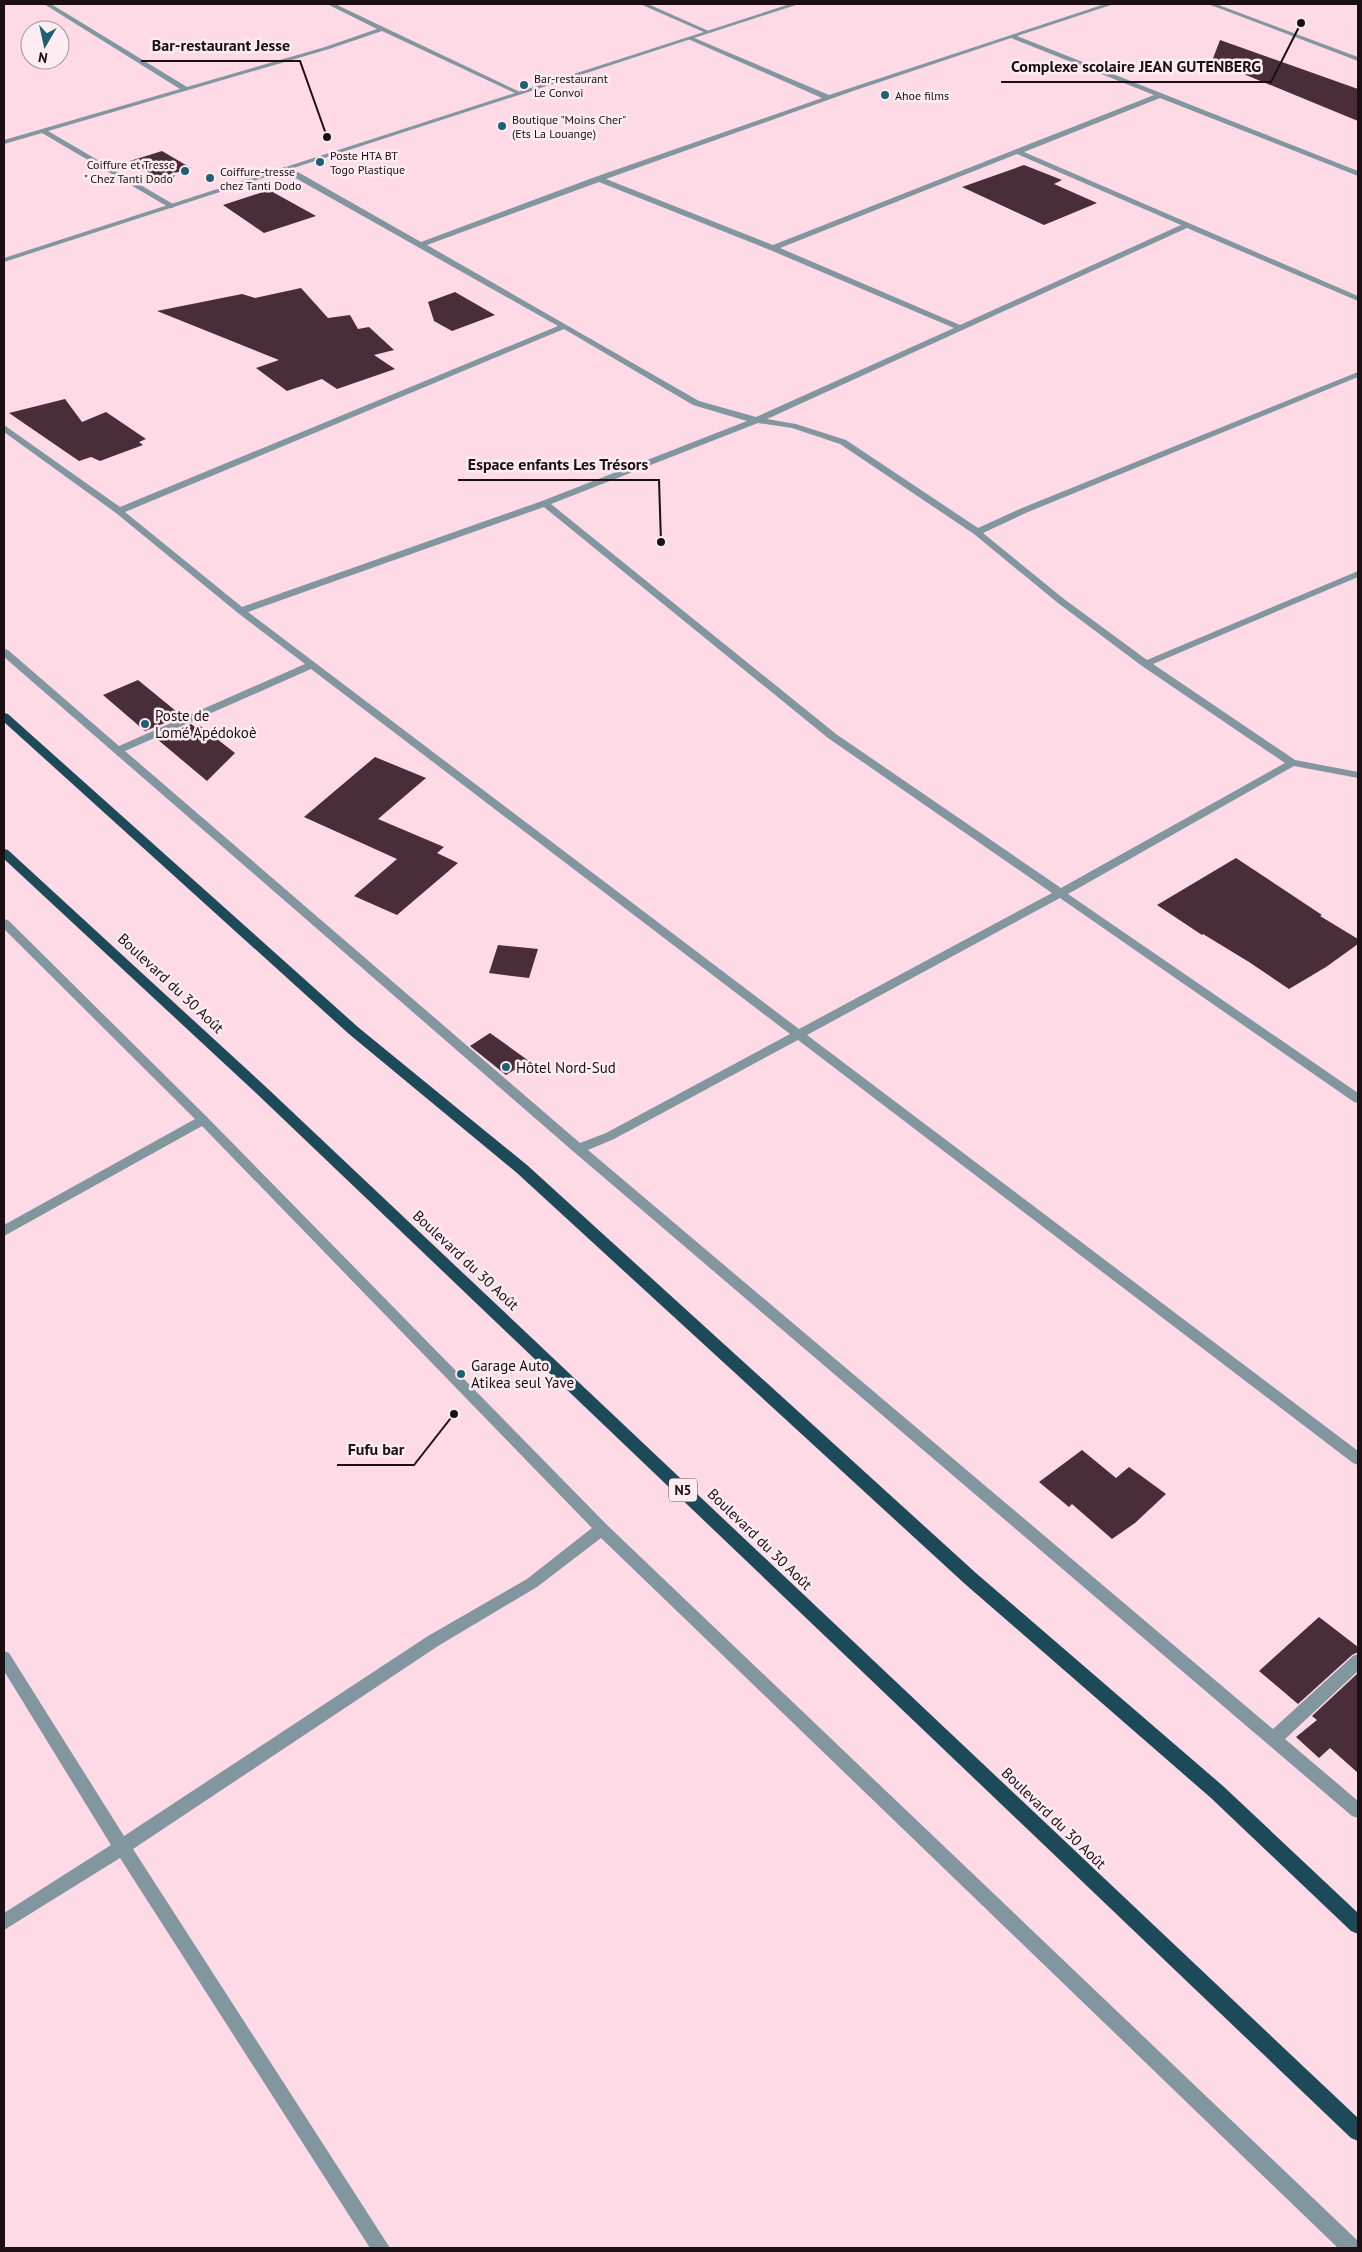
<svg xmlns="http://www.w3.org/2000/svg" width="1362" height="2252" font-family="'PT Sans',sans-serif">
	<rect width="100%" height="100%" fill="#fed9e6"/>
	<path fill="#492d38" d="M1220,40l138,49v32l-146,-60z
		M162,151l29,17 -33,10 -28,-17z
		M1024,165l38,15 -8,4 43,19 -53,22 -82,-38z
		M269,190l47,26 -52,17 -41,-28z
		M301,288l27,30 22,-3 8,14 11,-2 25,23 -20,5 21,14 -58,20 -15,-10 -35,12 -31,-23 23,-8 -122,-49 85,-17 13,4z
		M455,292l40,23 -43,16 -18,-10 -6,-19z
		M65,399l17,23 24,-10 40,27 -7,3 4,3 -43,16 -9,-4 -12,4 -70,-48z
		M138,680l44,36 -37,15 -42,-36z
		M191,724l4,3 4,-2 36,28 -28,28 -50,-42z
		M375,757l51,21 -48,41 66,28 -7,6 21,10 -61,52 -43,-19 43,-37 -93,-42z
		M1236,858l86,57 -2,1 38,23v5l-32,23 -37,22 -40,-27 -46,-28 -1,1 -45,-30z
		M498,945l40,4 -9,29 -40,-5z
		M490,1033l39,28 -23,14 -36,-29z
		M1082,1450l34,28 13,-11 37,27 -31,29 -23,16 -40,-35 -3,3 -30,-25z
		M1319,1617l39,30v5l-6,3 -54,49 -39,-33z
		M1358,1673v100l-28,-25 -11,10 -23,-21 21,-17 -5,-4z"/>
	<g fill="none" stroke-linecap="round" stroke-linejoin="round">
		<path fill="#81969e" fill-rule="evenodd" d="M44,4h7l136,83 138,-40 52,-18 -50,-25h8l187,89 -5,1 -135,-63 -53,18 -281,82 125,73v4h-3l-128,-75 -38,11v-4l176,-51z
			M640,4h8l63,28 -5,1z
			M1105,4h9l-97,32 341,135v5l-198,-78 -136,54 334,144v5l-171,-73 -420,191 29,5 50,16 132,88 44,-20 336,-136v5l-330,135 -45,21 81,66 83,61 211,-89v6l-205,87 142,96 63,12v6l-64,-12 -226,128 290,199v10l-4,-1 -294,-204 -253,137 551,416v14l-5,-2 -555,-423 -184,99 -26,11 685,579 80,-73 5,-2v17l-73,68 73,62v17l-6,-2 -778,-664 -570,-495v-8l4,1 111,96 186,-82 -67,-51 -122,-100 -112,-81v-7l116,82 438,-181 -275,-155v-4h6l132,75 174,-65 227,-79 -134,-59v-2h4l137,58zM1011,38l143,57 -381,150 -167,-66 247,-88zM1017,154l164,71 -221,100 -180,-77zM599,182l171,68 184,78 -198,89 -57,-16 -272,-156zM564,329l129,76 54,16 -205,80 -300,106 -117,-95zM758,423l34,5 48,16 134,90 84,69 84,63 143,97 -224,125 -225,-154 -285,-230zM544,507l284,231 224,155 -253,136 -551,-417zM311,669l479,365 -184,99 -26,10 -455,-392z
			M1208,4h8l142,53v4z
			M4,919l4,1 199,197 400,408 751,716v7h-20l-737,-710 -64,49 -99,59 -305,203 257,399h-20l-250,-390 -116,72v-17l107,-68 -107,-174v-20l5,2 115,183 304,-200 99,-57 65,-51 -390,-402 -198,110v-11l191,-106 -191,-190z"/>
		<path fill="#81969e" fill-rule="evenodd" d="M790,4h9l-795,258v-4z"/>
		<path fill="#1c4a58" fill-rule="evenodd" d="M4,713l4,1 351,314 168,137 450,409 246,212 135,127v21l-7,-3 -140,-133 -246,-214 -448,-411 -168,-139 -345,-312z
			M4,849l4,1 258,237 1092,1031v23l-7,-3 -1095,-1045 -252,-234z"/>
	</g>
	<g fill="#1f6075" stroke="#fdedf2" stroke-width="2">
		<circle cx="524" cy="85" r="5"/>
		<circle cx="885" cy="95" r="5"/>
		<circle cx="502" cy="126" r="5"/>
		<circle cx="320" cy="162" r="5"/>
		<circle cx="185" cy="171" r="5"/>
		<circle cx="210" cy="178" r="5"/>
		<circle cx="145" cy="724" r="5"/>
		<circle cx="506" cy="1067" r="5"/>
		<circle cx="461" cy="1374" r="5"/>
	</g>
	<g text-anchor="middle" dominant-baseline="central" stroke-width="5" stroke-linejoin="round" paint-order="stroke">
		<g font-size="12" fill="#1c0f14" stroke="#fdedf2" text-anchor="start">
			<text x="534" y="78">Bar-restaurant<tspan x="534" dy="14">Le Convoi</tspan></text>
			<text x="895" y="95">Ahoe films</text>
			<text x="512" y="119">Boutique "Moins Cher"<tspan x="512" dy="14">(Ets La Louange)</tspan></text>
			<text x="330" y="155">Poste HTA BT<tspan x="330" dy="14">Togo Plastique</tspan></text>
			<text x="175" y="164" text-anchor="end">Coiffure et Tresse<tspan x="175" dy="14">" Chez Tanti Dodo'</tspan></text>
			<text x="220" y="171">Coiffure-tresse<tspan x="220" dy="14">chez Tanti Dodo</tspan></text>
		</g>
		<rect fill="#fdedf2" stroke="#605257" stroke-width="1" x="669" y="1478.5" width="28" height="23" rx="4"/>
		<g font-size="14" font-weight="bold" fill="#1c0f14">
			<text x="683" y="1490">N5</text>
		</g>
		<g font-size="15" fill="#1c0f14" stroke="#fdedf2" text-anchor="start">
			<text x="155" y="715">Poste de<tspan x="155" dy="17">Lomé Apédokoè</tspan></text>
			<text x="516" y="1067">Hôtel Nord-Sud</text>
			<text x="471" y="1365">Garage Auto<tspan x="471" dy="17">Atikea seul Yave</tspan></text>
		</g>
		<g font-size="15" fill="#1c0f14" stroke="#fdedf2">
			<text transform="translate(171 983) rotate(43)">Boulevard du 30 Août</text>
			<text transform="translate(466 1260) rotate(43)">Boulevard du 30 Août</text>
			<text transform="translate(760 1539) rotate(44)">Boulevard du 30 Août</text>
			<text transform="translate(1054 1818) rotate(44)">Boulevard du 30 Août</text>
		</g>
	</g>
	<path fill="none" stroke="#1c0f14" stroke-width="2" d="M327 137L300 61H141M1301 23L1271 82H1001M661 542L659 480H458M454 1414L414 1465H337"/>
	<g fill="#1c0f14" stroke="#fdedf2" stroke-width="2">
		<circle cx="327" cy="137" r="5"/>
		<circle cx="1301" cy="23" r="5"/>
		<circle cx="661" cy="542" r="5"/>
		<circle cx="454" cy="1414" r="5"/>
	</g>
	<g font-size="16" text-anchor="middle" font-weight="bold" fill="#1c0f14" stroke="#fdedf2" stroke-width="5" stroke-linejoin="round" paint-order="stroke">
		<text x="221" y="51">Bar-restaurant Jesse</text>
		<text x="1136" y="72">Complexe scolaire JEAN GUTENBERG</text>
		<text x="558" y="470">Espace enfants Les Trésors</text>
		<text x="376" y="1455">Fufu bar</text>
	</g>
	<rect width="1362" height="2252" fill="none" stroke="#1c0f14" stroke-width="10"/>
	<g transform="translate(45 45) rotate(189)"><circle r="24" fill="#fdedf2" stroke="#a39499"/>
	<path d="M0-4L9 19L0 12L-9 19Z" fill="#1f6075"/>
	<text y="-8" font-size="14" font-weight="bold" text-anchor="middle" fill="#1c0f14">N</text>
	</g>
</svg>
